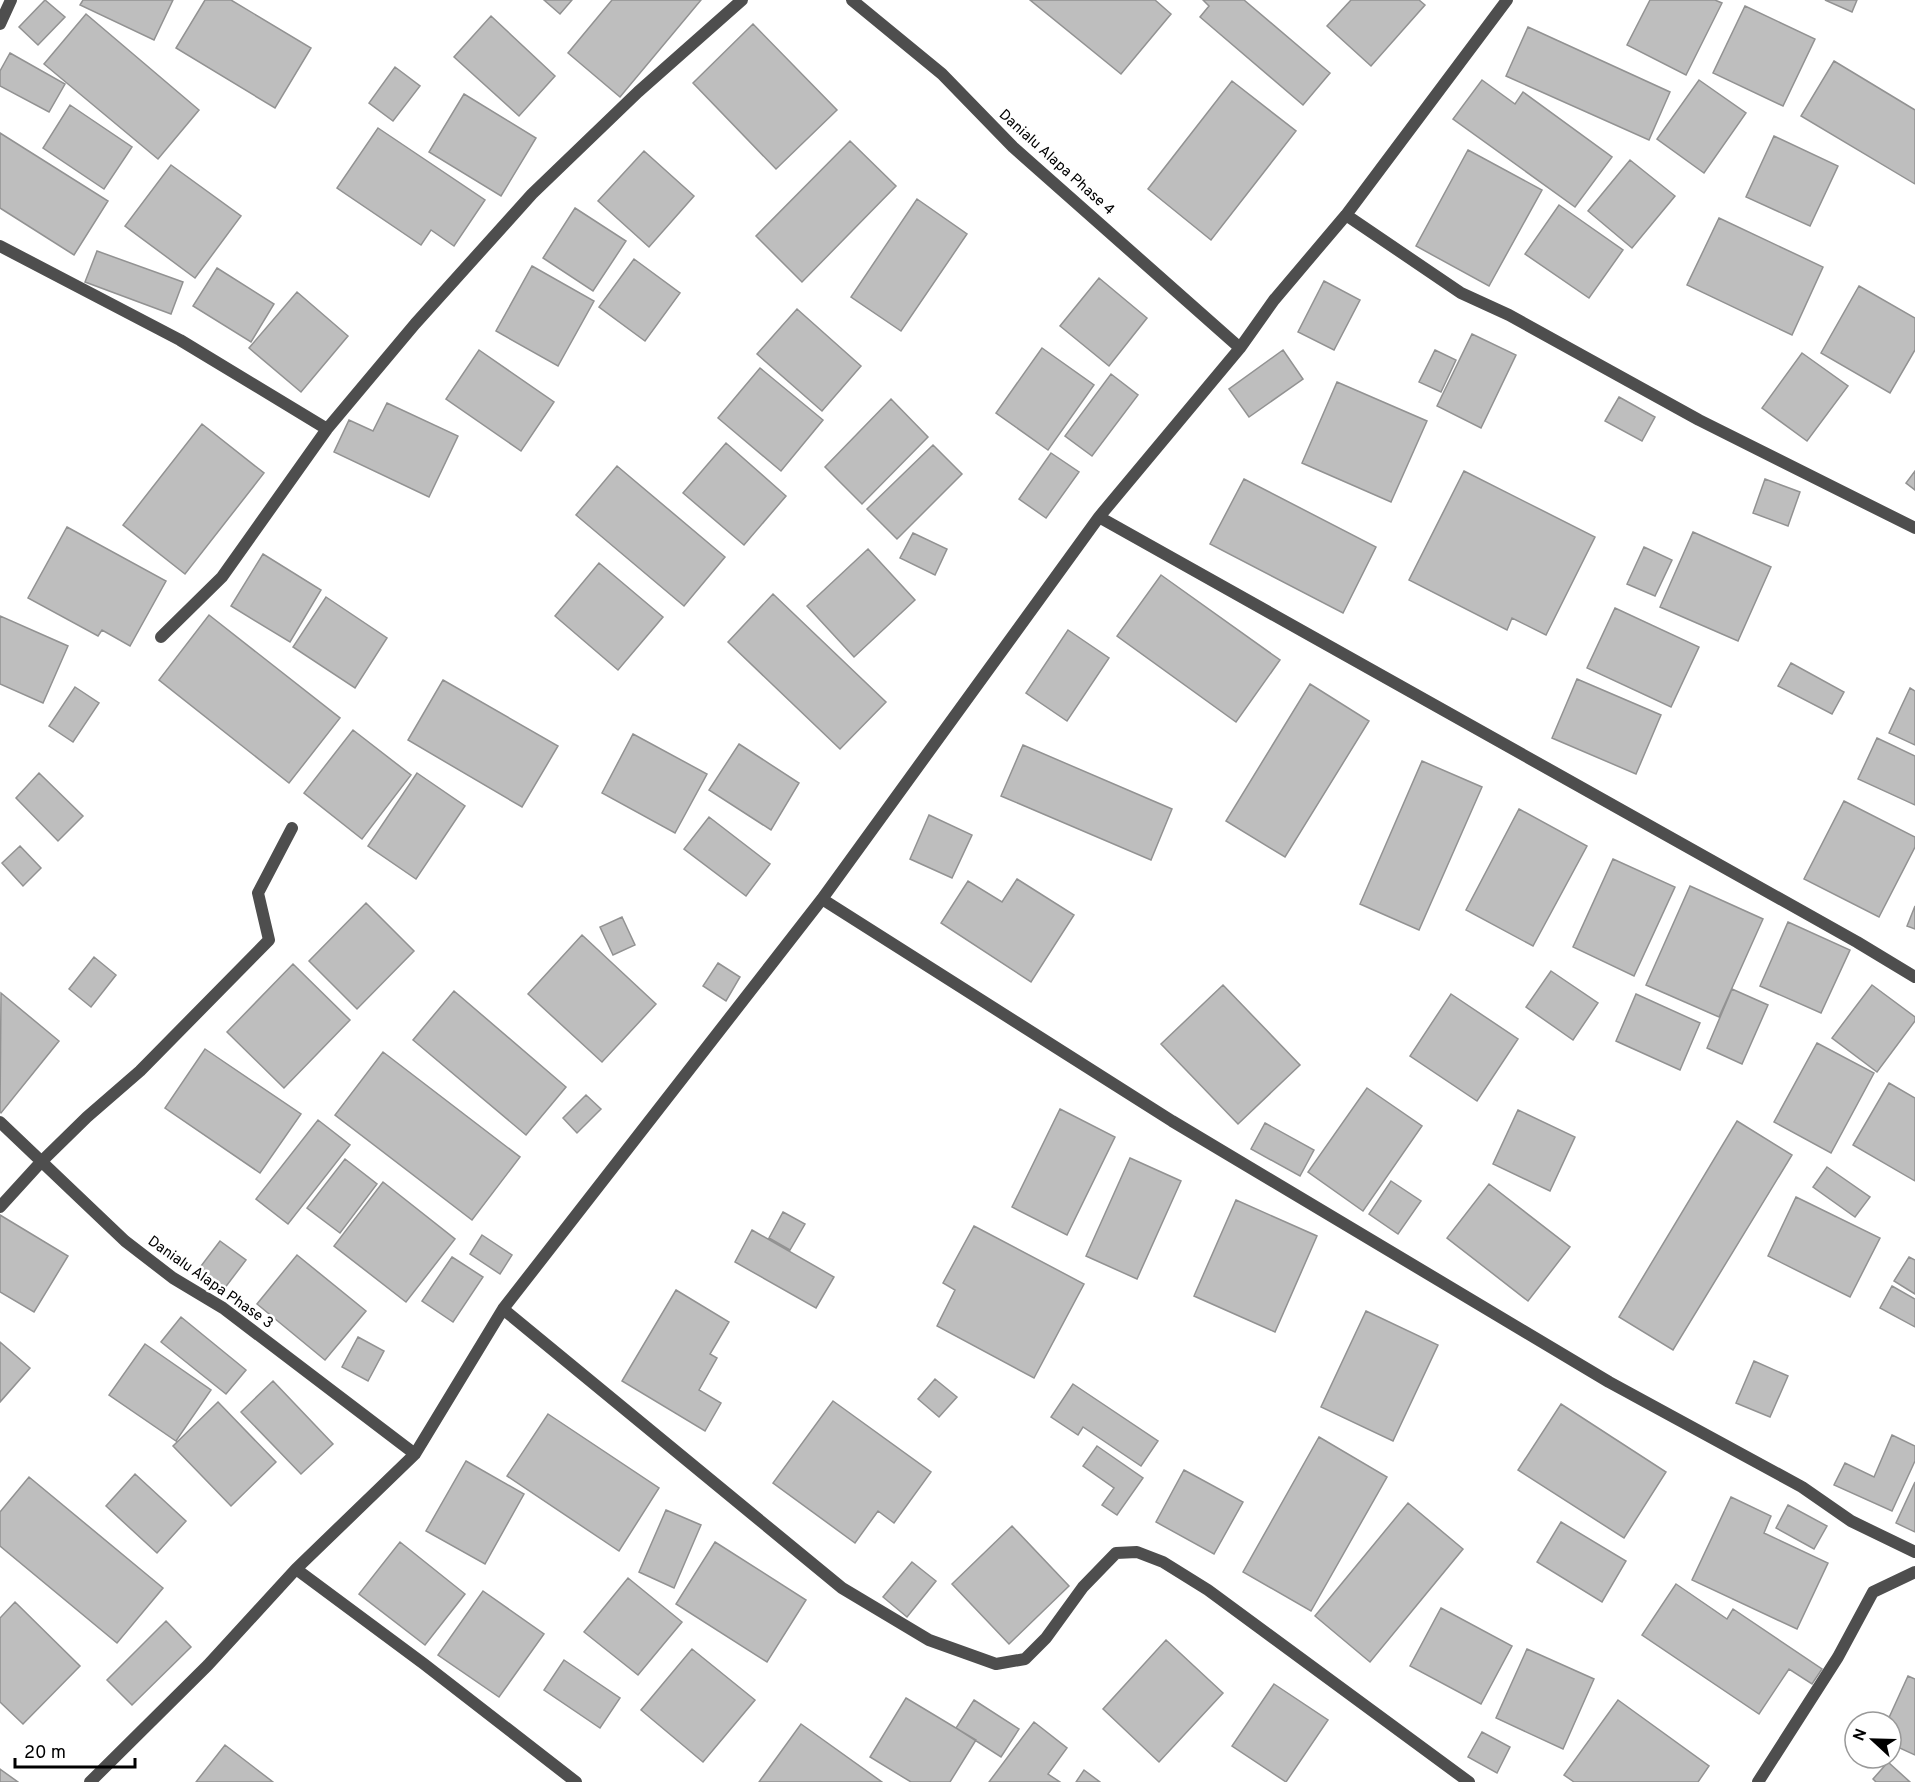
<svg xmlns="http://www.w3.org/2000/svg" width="1915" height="1782" font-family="Overpass,sans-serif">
	<rect width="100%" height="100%" fill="#fff"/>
	<path fill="#bebebe" stroke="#929292" stroke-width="1.5" d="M45,0l20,17 -27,28 -19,-18z
		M83,0h90l-19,40 -74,-35z
		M205,0h26l80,48 -36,60 -99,-60z
		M544,0h28l-12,14z
		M612,0h89l-81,97 -52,-44z
		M1030,0h125l16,14 -50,60z
		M1203,0h41l86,73 -27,32 -103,-88 9,-11z
		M1351,0h68l6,5 -54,61 -44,-40z
		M1650,0h65l7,3 -36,72 -59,-30z
		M1825,0h32l-5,12z
		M1745,6l70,33 -32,67 -70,-33z
		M86,14l113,96 -41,49 -114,-95z
		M491,16l64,60 -36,40 -65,-59z
		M753,24l84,86 -61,59 -83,-86z
		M1528,27l142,65 -21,48 -143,-64z
		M10,53l55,31 -16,28 -49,-26v-15z
		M1834,61l81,49v74l-114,-68z
		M395,67l25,19 -27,35 -24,-18z
		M1482,80l33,24 8,-12 89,65 -37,50 -122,-88z
		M1699,80l47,33 -42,60 -47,-34z
		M1232,81l64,50 -85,109 -63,-51z
		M464,94l72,44 -35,58 -72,-44z
		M70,105l62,42 -28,42 -61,-41z
		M378,128l107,72 -31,46 -23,-16 -10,15 -84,-57z
		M0,133l108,68 -34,54 -74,-47z
		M1774,136l64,30 -28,60 -64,-29z
		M850,141l46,45 -94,96 -46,-46z
		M1468,150l74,40 -53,96 -73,-40z
		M644,151l50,45 -45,51 -51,-46z
		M1630,160l45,36 -43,52 -44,-37z
		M171,165l70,51 -46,62 -70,-52z
		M917,199l50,35 -66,97 -50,-34z
		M1559,205l64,45 -34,48 -64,-44z
		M575,208l51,33 -33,50 -50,-33z
		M1719,218l104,49 -31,68 -105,-50z
		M97,251l86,31 -12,32 -86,-32z
		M634,259l46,34 -35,48 -46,-34z
		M532,266l62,35 -36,65 -62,-35z
		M217,268l57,36 -23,38 -58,-36z
		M1099,278l48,40 -38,48 -49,-40z
		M1324,281l36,19 -26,50 -36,-18z
		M1859,286l56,32v32l-25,43 -69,-40z
		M297,292l51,44 -47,56 -52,-44z
		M797,309l64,57 -39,45 -65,-57z
		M1472,334l44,21 -35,73 -44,-22z
		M1042,348l52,37 -46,65 -52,-37z
		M479,350l75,52 -33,49 -75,-52z
		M1283,350l20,29 -54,38 -20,-28z
		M1435,350l21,10 -15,32 -22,-10z
		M1802,353l46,33 -41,55 -45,-33z
		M760,368l63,52 -42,51 -63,-53z
		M1111,374l27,21 -46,61 -27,-20z
		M1337,382l90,39 -36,81 -89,-39z
		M1619,397l36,20 -13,24 -37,-20z
		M891,399l37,38 -66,67 -37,-37z
		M387,403l71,33 -29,61 -95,-45 15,-32 24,11z
		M202,424l62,49 -79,101 -62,-49z
		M726,443l60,53 -42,49 -61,-52z
		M933,445l29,29 -65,65 -30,-30z
		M1051,453l28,19 -33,46 -27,-19z
		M617,466l108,91 -41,49 -108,-91z
		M1464,471l131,66 -49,98 -34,-17 -5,12 -98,-50z
		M1915,471v19l-9,-7z
		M1244,479l132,68 -33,66 -133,-69z
		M1765,479l35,13 -12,34 -35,-13z
		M67,527l99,54 -36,65 -28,-16 -4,6 -70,-38z
		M1693,532l78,35 -33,74 -78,-34z
		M913,533l34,16 -12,26 -35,-17z
		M1644,547l28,13 -17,36 -28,-12z
		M868,549l47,51 -61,57 -47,-51z
		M263,554l58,36 -31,52 -59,-36z
		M599,563l64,54 -45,53 -63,-54z
		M1161,575l119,85 -44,62 -119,-86z
		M773,594l113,108 -46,47 -112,-107z
		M326,597l61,41 -32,50 -62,-41z
		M1615,608l84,39 -28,60 -84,-39z
		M209,615l131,103 -51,65 -130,-103z
		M0,616l68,30 -25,57 -43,-19z
		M1068,630l41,28 -42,63 -41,-28z
		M1791,663l53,29 -12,22 -54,-28z
		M1577,679l84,36 -25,59 -84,-36z
		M443,680l115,66 -36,61 -114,-67z
		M1310,684l59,37 -84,136 -59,-36z
		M75,687l24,16 -26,39 -24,-16z
		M1910,688l5,3v54l-26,-12z
		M353,730l58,45 -49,64 -58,-46z
		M633,734l74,40 -32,59 -73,-40z
		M1877,738l38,18v49l-57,-26z
		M739,744l60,39 -28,47 -62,-40z
		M1023,745l149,64 -21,51 -150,-64z
		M1422,761l60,26 -63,143 -59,-26z
		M39,773l44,43 -25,25 -42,-43z
		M417,773l48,33 -49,73 -48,-33z
		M1844,801l71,36v10l-36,70 -75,-38z
		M1519,809l68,37 -54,100 -67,-36z
		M929,815l43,20 -20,43 -42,-19z
		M709,817l61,47 -24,32 -62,-47z
		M20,846l21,22 -18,18 -21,-23z
		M1613,859l62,28 -41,89 -61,-29z
		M1017,879l57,36 -43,67 -90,-59 27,-42 34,21z
		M1690,886l73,33 -44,98 -73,-32z
		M366,903l48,48 -57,58 -48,-48z
		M1915,906v23l-8,-3z
		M622,917l13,28 -22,10 -13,-28z
		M1788,922l62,28 -29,63 -61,-27z
		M582,935l74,69 -54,58 -74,-68z
		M94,957l22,18 -25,32 -22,-18z
		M718,963l22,14 -14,24 -23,-15z
		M293,964l57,56 -66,68 -57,-56z
		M1551,971l47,32 -25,37 -47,-33z
		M1223,985l77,80 -62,59 -77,-80z
		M1872,985l43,32v4l-38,51 -45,-34z
		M1732,989l36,16 -26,59 -35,-16z
		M454,991l112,96 -40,48 -113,-95z
		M1,993l58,48 -58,72 -1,-1z
		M1451,994l67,45 -41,62 -67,-45z
		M1636,994l64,29 -20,47 -64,-29z
		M1817,1043l57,30 -43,80 -57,-31z
		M205,1049l96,65 -41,59 -95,-65z
		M383,1052l137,105 -48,63 -137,-105z
		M1889,1083l26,15v83l-62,-36z
		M1367,1088l55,38 -59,85 -55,-39z
		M586,1095l15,14 -24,24 -14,-15z
		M1060,1109l55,28 -48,98 -55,-28z
		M1518,1110l57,27 -25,54 -57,-27z
		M318,1120l32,25 -62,79 -32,-25z
		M1737,1121l55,34 -119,195 -54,-33z
		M1265,1123l49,27 -14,26 -49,-27z
		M1130,1158l51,23 -44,98 -51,-23z
		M345,1159l32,25 -37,49 -33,-25z
		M1827,1167l43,30 -15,20 -42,-30z
		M1391,1181l30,20 -23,33 -29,-20z
		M383,1182l72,57 -49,63 -72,-56z
		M1489,1184l81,63 -42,54 -81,-63z
		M1796,1197l84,41 -30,59 -82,-41z
		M1236,1200l81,36 -42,96 -81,-36z
		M783,1212l22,12 -15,26 -21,-12z
		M0,1215l68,41 -34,56 -34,-20z
		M974,1226l110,58 -50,94 -97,-52 18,-36 -12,-7z
		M752,1230l82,47 -18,31 -81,-46z
		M482,1235l30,20 -12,19 -30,-20z
		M220,1241l26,19 -25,33 -26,-19z
		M297,1255l69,56 -41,49 -68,-56z
		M452,1257l31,20 -30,45 -31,-21z
		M1909,1257l6,3v34l-21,-13z
		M1892,1286l23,13v28l-35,-19z
		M676,1290l53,32 -19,32 7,4 -18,32 22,13 -16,28 -83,-50z
		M1366,1311l72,34 -45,96 -72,-34z
		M181,1317l65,53 -20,24 -65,-52z
		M358,1337l26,14 -16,30 -26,-14z
		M0,1342l30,26 -30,34z
		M145,1344l66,46 -35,51 -67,-46z
		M1754,1361l34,15 -18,41 -34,-14z
		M935,1379l22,18 -18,20 -21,-18z
		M273,1381l60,63 -32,30 -60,-62z
		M1073,1384l85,57 -17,25 -58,-39 -5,8 -27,-18z
		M833,1401l98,71 -37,51 -16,-12 -23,32 -82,-60z
		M218,1402l58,60 -45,44 -58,-60z
		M1561,1404l105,68 -42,66 -106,-68z
		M548,1414l111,74 -40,63 -112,-75z
		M1892,1435l23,11v15l-23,50 -58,-26 11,-22 29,14z
		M1319,1437l68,40 -76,134 -68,-39z
		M1097,1446l46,32 -26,37 -15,-10 12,-17 -31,-22z
		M466,1461l58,33 -39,70 -59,-33z
		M1184,1470l59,32 -29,52 -58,-32z
		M135,1474l51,47 -29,32 -51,-47z
		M29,1477l134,111 -46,55 -117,-97v-34z
		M1915,1482v50l-19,-9z
		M1731,1497l40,19 -7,17 64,30 -31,66 -105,-49z
		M1408,1503l55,46 -93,113 -55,-46z
		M1788,1505l39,21 -13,23 -38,-21z
		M666,1510l35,15 -27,63 -35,-16z
		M1561,1522l65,39 -24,41 -65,-40z
		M1012,1526l57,60 -60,58 -57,-60z
		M400,1542l65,52 -40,51 -66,-51z
		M715,1542l91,58 -39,62 -91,-58z
		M912,1562l24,19 -29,36 -24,-20z
		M628,1578l54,44 -44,53 -54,-43z
		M1676,1584l51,35 6,-10 89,60 -10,15 -23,-15 -30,45 -117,-79z
		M483,1591l61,43 -45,63 -61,-42z
		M15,1602l65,64 -57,58 -23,-22v-84z
		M1441,1608l71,38 -31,58 -71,-38z
		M166,1621l25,26 -59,58 -25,-25z
		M1166,1640l57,53 -64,69 -56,-53z
		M692,1649l63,51 -52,62 -62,-52z
		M1527,1649l67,30 -31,70 -67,-31z
		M564,1660l56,38 -20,30 -56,-38z
		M1908,1676l7,3v76l-24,-11v-22h-4z
		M1274,1684l54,36 -42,62 -54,-36z
		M906,1698l70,42 -26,42h-39l-41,-25z
		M974,1700l45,29 -18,28 -45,-29z
		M1618,1700l91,66 -11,16h-124l-10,-7z
		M1034,1722l33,26 -19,26 12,8h-71z
		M801,1724l81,58h-123z
		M1482,1732l28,15 -13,26 -29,-16z
		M225,1745l48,37h-77z
		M1888,1762l22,20h-34l-3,-3z
		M0,1769l18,13h-18z
		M1084,1770l16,12h-24z"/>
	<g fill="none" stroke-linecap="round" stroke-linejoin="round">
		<path stroke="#4e4e4e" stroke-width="12" d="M852,0l90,74 71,73 227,201
			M0,24l11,-24
			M1346,215l115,78 48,22 190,105 216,108
			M0,246l180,94 147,89
			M1099,517l758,425 58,35
			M161,637l61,-60 105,-148 88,-105 117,-130 106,-102 104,-92
			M822,899l350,222 437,261 193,105 49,34 64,31
			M0,1122l125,119 48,37 50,30 192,146
			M0,1207l41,-45 46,-45 53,-46 129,-131 -11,-47 34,-65
			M503,1309l339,279 87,52 67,24 29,-5 21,-21 37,-51 33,-34 21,-1 26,10 45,28 261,192
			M296,1569l128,95 152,118
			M90,1782l118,-117 88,-96 119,-115 88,-145 319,-410 277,-382 141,-169 34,-48 72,-85 161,-215
			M1758,1782l80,-125 35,-65 42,-20"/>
	</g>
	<g text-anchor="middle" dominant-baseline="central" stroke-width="5" stroke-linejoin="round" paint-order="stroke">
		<g font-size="15" fill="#000" stroke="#fff">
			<text transform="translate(1056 163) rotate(42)">Danialu Alapa Phase 4</text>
			<text transform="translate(210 1283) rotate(35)">Danialu Alapa Phase 3</text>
		</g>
	</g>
	<g transform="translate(1873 1740) rotate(292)"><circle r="28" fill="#ffffff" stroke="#999999" stroke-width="1.5"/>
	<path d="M0-4.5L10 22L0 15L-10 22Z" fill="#000000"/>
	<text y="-9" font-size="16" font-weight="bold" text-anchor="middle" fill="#000000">N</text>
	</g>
	<path d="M15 1758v9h120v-9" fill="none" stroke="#000000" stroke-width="3"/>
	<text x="24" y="1758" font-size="18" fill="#000000" stroke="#ffffff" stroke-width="4.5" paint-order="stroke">20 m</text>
</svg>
